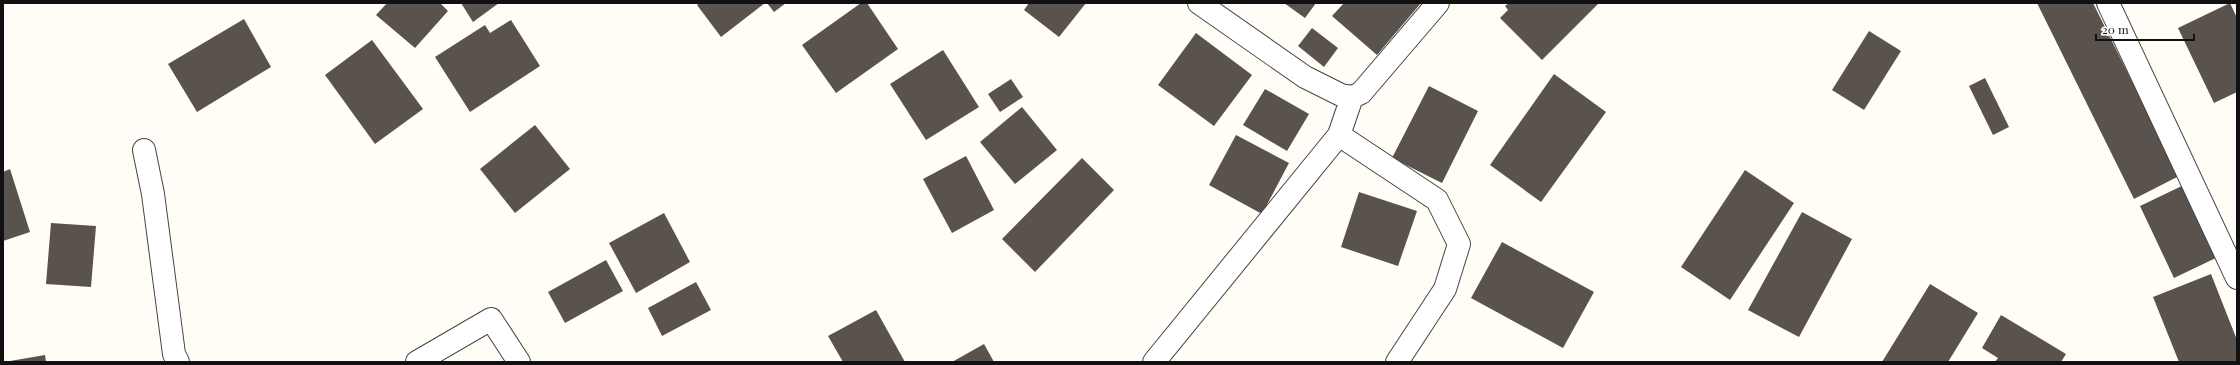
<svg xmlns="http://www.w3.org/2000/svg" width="2240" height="365" font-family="'Playfair Display',serif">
	<rect width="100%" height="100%" fill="#fffdf5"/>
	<path fill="#5a524d" d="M387,3h53l8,8 -33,37 -39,-33z
		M461,3h38l-26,19z
		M700,3h65l-44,34 -24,-32z
		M767,3h19l-12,9z
		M861,3h6l31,46 -62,44 -34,-48z
		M1029,3h57l-27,34 -35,-27z
		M1284,3h32l-11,15z
		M1344,3h77l-44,52 -45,-39z
		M1509,3h90l-57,57 -42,-42 8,-8 -3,-4z
		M2037,3h56l86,173 -45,23z
		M2230,3l7,15v74l-23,11 -36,-75z
		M244,19l27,48 -74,45 -29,-48z
		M511,20l29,46 -70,46 -35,-55 50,-32 5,8z
		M1312,28l26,20 -14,19 -26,-21z
		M1869,31l32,20 -37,59 -32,-20z
		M1196,33l56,42 -38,51 -56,-41z
		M372,40l51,69 -48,35 -50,-69z
		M943,50l36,57 -53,33 -36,-56z
		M1554,74l52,38 -65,90 -51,-37z
		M1985,78l24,49 -16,8 -24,-49z
		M1011,79l12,18 -23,15 -12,-18z
		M1429,86l49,25 -36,72 -50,-25z
		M1265,89l44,25 -22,37 -44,-26z
		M1022,107l35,43 -42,34 -35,-42z
		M535,125l35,44 -55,44 -35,-44z
		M1236,135l53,28 -27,51 -53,-29z
		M966,156l28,54 -42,23 -29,-54z
		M1082,158l32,32 -79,82 -33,-33z
		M10,169l20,63 -27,9v-69z
		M1745,170l49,33 -64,97 -49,-33z
		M2186,184l34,72 -46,22 -34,-72z
		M1359,192l58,19 -19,55 -57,-19z
		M1802,212l50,27 -53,98 -51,-27z
		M664,213l26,49 -54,31 -27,-50z
		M51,223l45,3 -5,61 -45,-3z
		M1502,242l92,50 -31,56 -92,-50z
		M606,260l17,31 -58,32 -17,-31z
		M2211,274l26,66v22h-58l-26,-65z
		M696,282l15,28 -49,26 -14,-28z
		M1930,284l48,29 -30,49h-66z
		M876,310l29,52h-62l-15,-26z
		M2001,315l65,39 -5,8h-66l3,-4 -16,-10z
		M984,344l10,18h-42z
		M45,355l1,7h-36v-1z"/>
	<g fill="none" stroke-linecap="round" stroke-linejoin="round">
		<g stroke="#444" stroke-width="24">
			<path id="street" d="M1199,3l106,74 36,18 11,2 9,-4 77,-90
				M2108,3l129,275
				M1339,135l98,65 22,44 -14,45 -48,73
				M144,150l9,44 21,160 4,8
				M417,362l74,-43 28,43
				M1154,362l185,-227 13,-38"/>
		</g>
		<use href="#street" stroke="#fff" stroke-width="22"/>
	</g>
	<rect width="2240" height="365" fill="none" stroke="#111111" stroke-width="8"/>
	<path d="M2096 34v6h98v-6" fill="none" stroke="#111111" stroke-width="2"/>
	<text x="2102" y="34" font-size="12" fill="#111111" stroke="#ffffff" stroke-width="3" paint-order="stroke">20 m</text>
</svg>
